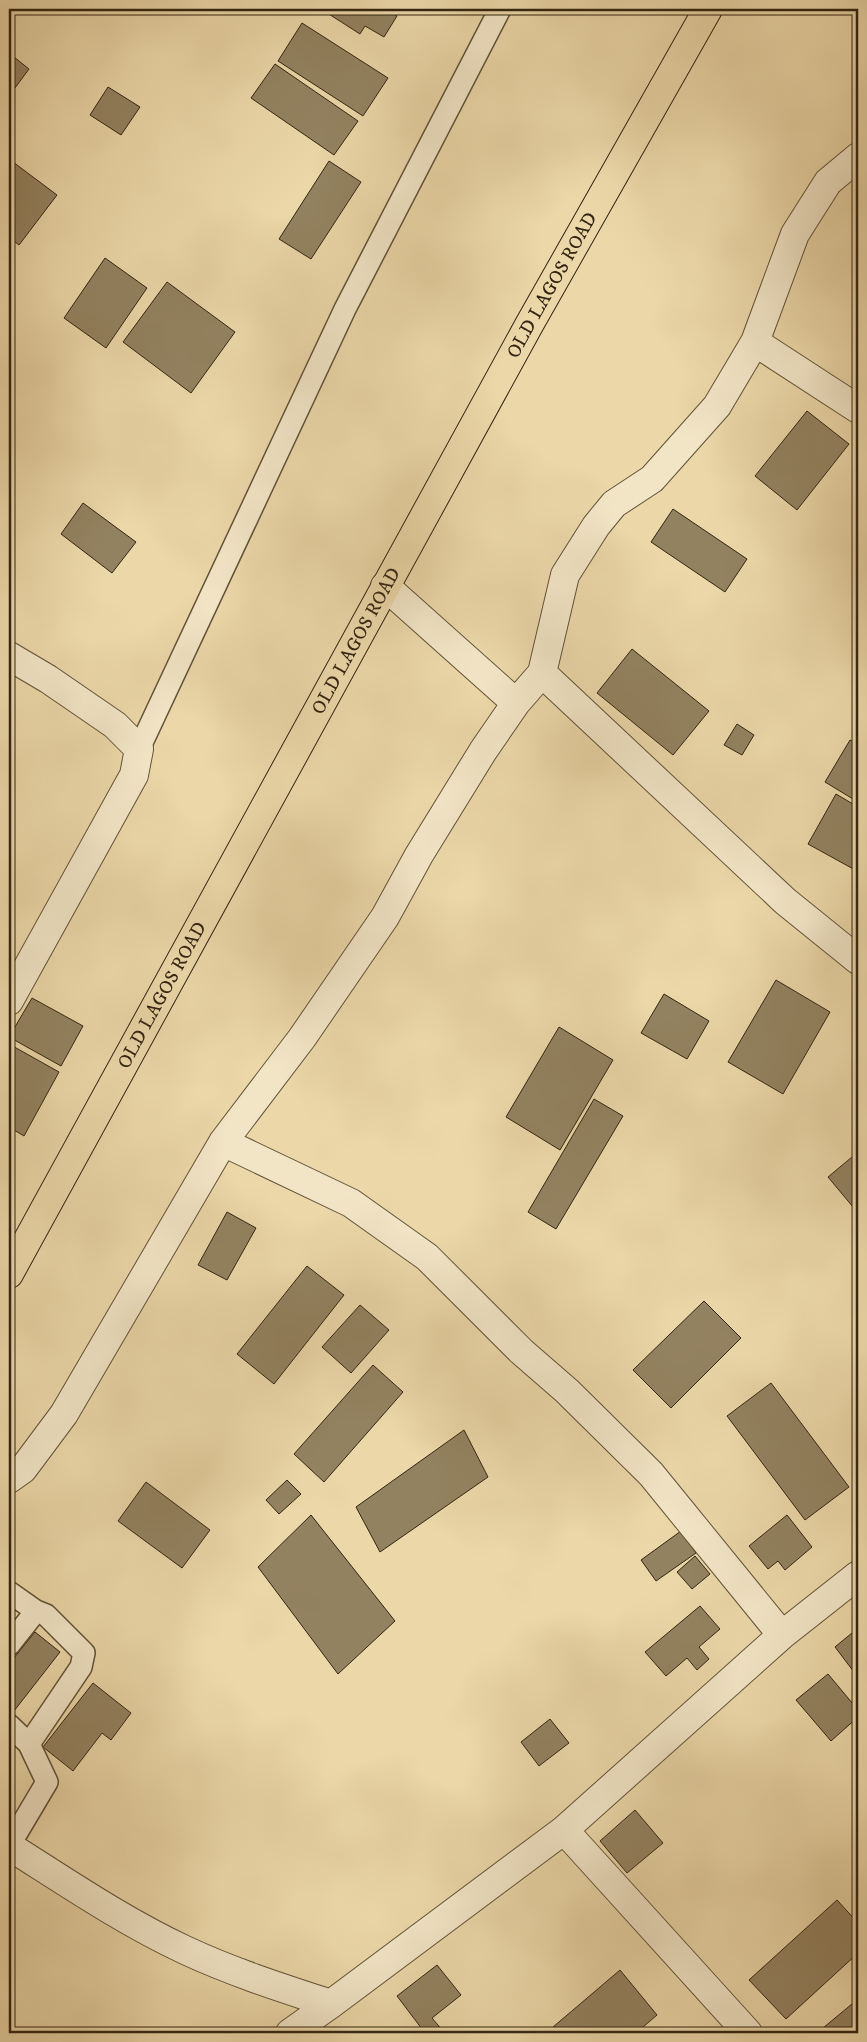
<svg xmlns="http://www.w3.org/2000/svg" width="867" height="2042" font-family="'IM FELL DW Pica',serif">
	<rect width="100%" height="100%" fill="#ebd7a8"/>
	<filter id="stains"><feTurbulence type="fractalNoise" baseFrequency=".004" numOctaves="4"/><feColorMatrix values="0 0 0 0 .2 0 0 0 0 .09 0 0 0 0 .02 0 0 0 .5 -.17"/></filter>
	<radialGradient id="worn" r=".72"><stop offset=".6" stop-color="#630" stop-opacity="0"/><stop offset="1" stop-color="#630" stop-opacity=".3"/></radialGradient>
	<path fill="#938260" stroke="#332511" d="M321,9h65l11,7 -13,21 -19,-11 -5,8z
		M302,23l86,55 -25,38 -85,-55z
		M9,53l20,16 -20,27z
		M275,64l83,57 -24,34 -83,-57z
		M108,87l32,20 -19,28 -31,-20z
		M9,159l48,36 -38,50 -10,-8z
		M329,161l32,21 -50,77 -32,-20z
		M105,258l42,30 -41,60 -42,-30z
		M167,282l68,50 -44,61 -68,-51z
		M807,411l42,33 -52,66 -42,-34z
		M83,503l53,39 -24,31 -51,-39z
		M673,509l74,50 -22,33 -74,-50z
		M632,649l77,62 -36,44 -76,-62z
		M737,724l17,11 -12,20 -18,-10z
		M850,740l8,4v58l-33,-20z
		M836,794l22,13 -1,64 -49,-27z
		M776,980l54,32 -47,82 -55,-32z
		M664,994l45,27 -22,38 -46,-26z
		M32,998l51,28 -22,40 -52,-29z
		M559,1027l54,33 -53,90 -54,-33z
		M9,1044l50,28 -35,64 -15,-9z
		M594,1099l29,17 -67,113 -28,-17z
		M858,1152v61l-30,-36z
		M227,1212l29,16 -29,52 -29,-15z
		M307,1266l37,29 -70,89 -37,-30z
		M704,1301l37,37 -70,70 -38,-38z
		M360,1305l29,25 -38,43 -29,-26z
		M373,1365l30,27 -79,90 -30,-28z
		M771,1383l78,104 -44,33 -78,-104z
		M464,1430l24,47 -108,75 -24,-45z
		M287,1480l14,14 -22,20 -13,-14z
		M146,1482l64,48 -28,38 -64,-47z
		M311,1515l84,106 -57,53 -80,-107z
		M787,1515l25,32 -27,23 -7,-9 -10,8 -19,-23z
		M681,1531l15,22 -40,28 -15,-21z
		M695,1556l15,18 -18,15 -15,-17z
		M700,1606l20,23 -21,18 10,12 -12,11 -10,-12 -21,18 -21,-24z
		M858,1628v47l-1,1 -22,-29z
		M35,1632l25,20 -46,59 -5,-5v-42z
		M828,1674l30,36v7l-27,24 -35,-41z
		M93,1683l38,30 -20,27 -9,-7 -29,38 -30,-24z
		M550,1719l19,24 -30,23 -18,-24z
		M635,1810l28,33 -36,30 -27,-32z
		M837,1900l21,23v30l-72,66 -37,-39z
		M437,1965l24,30 -29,23 11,13 -3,2h-15l-28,-37z
		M620,1970l37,45 -21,18h-90z
		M858,1999v34h-31l-4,-5z"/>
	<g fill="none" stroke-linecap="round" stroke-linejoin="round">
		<g stroke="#615237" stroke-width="24">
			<path id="lane" d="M139,749l206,-440 155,-300
				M9,1592l27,19
				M9,1645l27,-34 10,4 38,38 -3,14 -52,77
				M9,1725l20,19 18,38 -38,64"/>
		</g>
		<g stroke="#615237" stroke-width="30">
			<path id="street" d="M755,342l103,67
				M385,586l131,117
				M9,656l39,23 67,46 24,24 -5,26 -125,226
				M542,673l243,228 73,59
				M223,1142l128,61 76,54 94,94 46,40 84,83 131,161
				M9,1479l14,-10 41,-55 159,-272 79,-104 83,-121 34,-62 64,-104 33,-48 26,-30 23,-98 31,-49 18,-22 38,-25 65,-73 38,-64 40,-108 33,-52 30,-25
				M564,1830l184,203
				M9,1846c57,36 114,75 176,104 47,22 97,38 146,54l233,-174 218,-195 76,-60
				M290,2033l41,-29"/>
		</g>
		<g stroke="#332511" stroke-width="30">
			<g id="primary">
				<path id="s1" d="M9,1274l520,-949 179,-316"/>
			</g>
		</g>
		<use href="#lane" stroke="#f2e5c6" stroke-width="21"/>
		<use href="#street" stroke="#f2e5c6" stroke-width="28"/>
		<use href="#primary" stroke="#ebd7a8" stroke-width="28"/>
	</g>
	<g text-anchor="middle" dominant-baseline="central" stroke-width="4" stroke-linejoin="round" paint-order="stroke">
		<g font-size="19" fill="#332511" stroke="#f2e5c6">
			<text stroke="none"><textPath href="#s1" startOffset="1128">OLD LAGOS ROAD</textPath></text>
			<text stroke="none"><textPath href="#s1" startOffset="722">OLD LAGOS ROAD</textPath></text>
			<text stroke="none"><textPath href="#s1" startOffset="318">OLD LAGOS ROAD</textPath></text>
		</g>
	</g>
	<rect width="867" height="2042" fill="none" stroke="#ebd7a8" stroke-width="30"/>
	<rect x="10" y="10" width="847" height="2022" fill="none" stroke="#332511" stroke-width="2.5"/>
	<rect x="15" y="15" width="837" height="2012" fill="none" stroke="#332511"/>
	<rect width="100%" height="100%" filter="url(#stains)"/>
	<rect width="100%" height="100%" fill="url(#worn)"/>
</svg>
